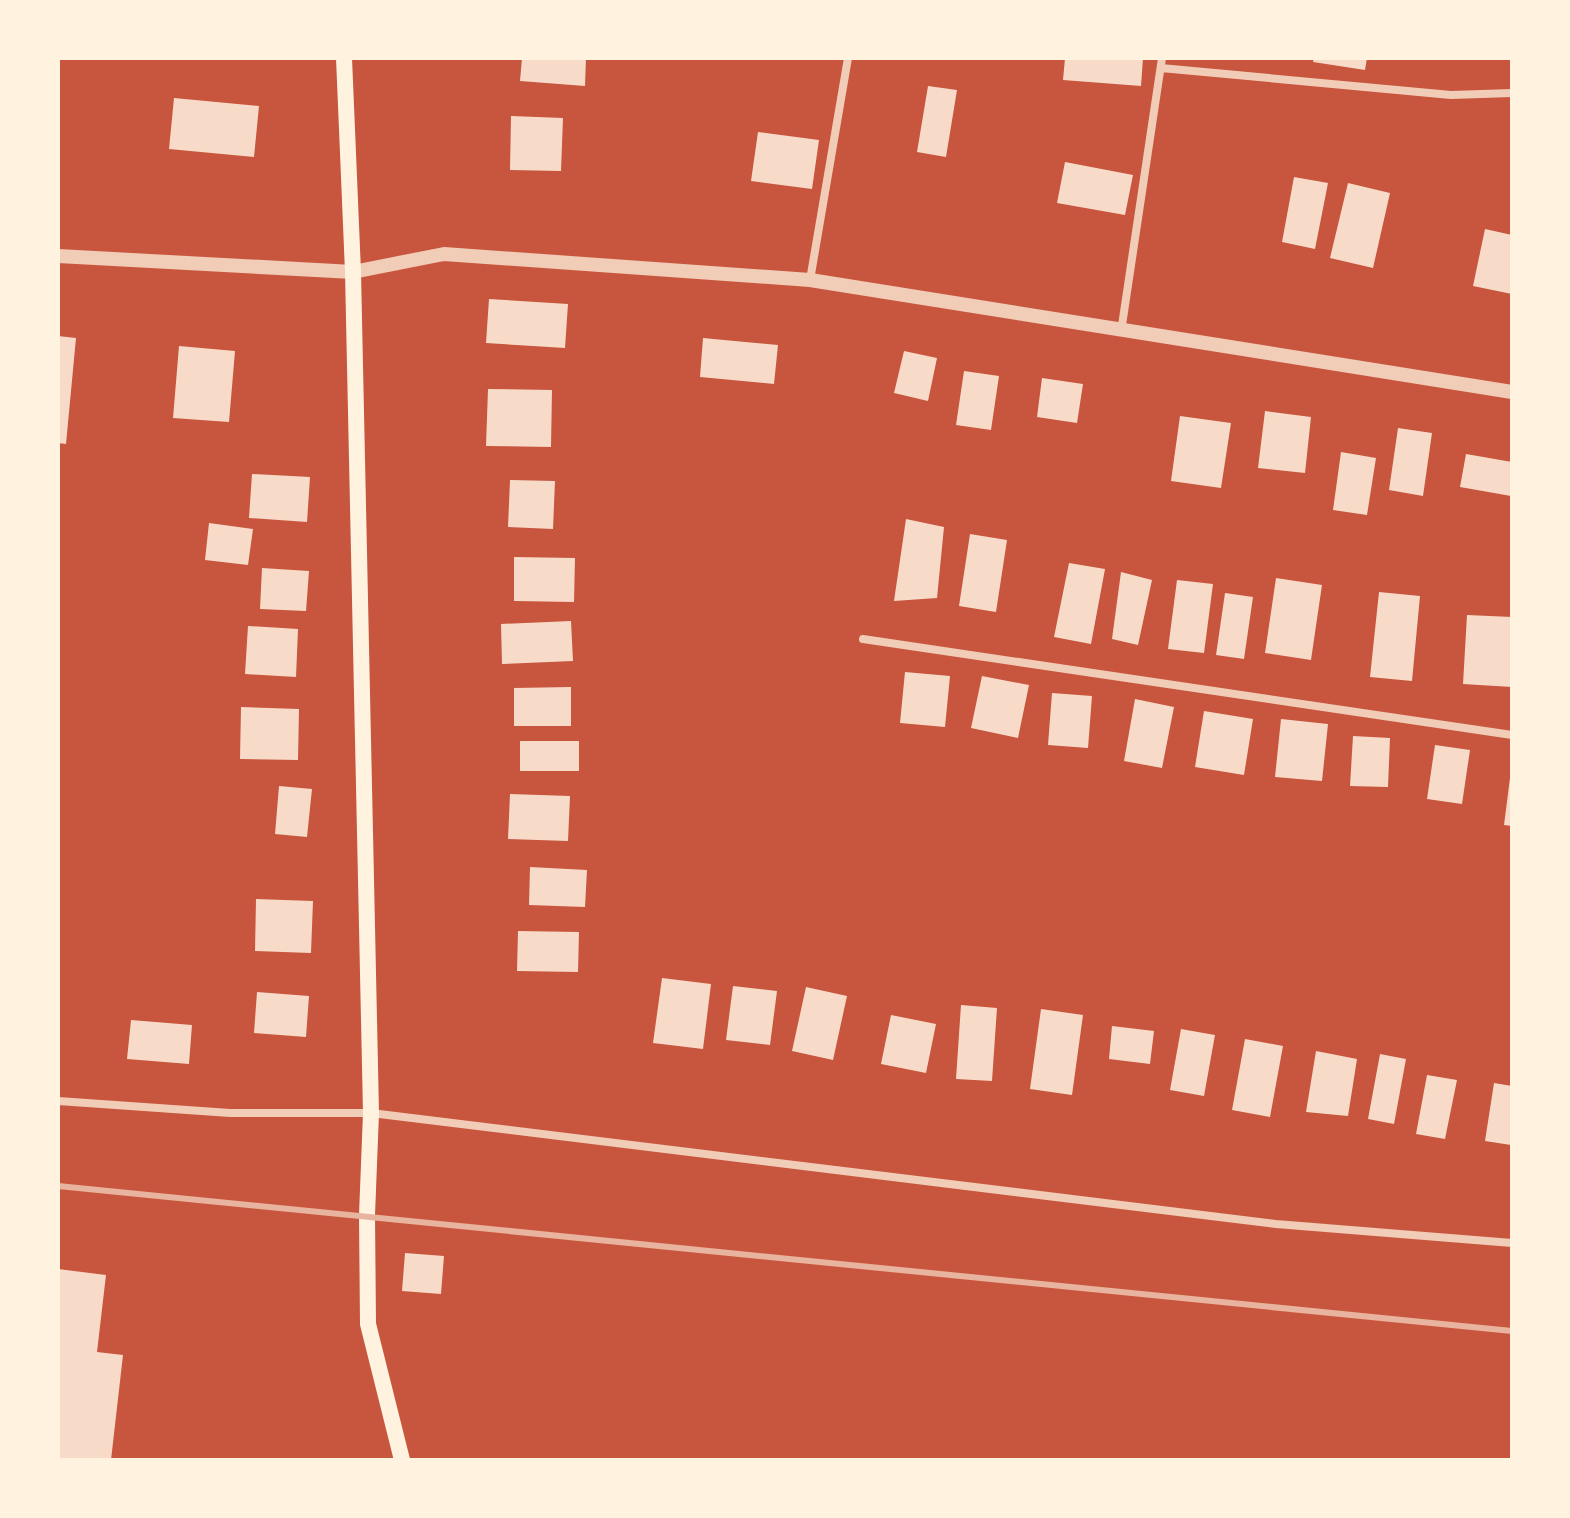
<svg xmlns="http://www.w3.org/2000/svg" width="1570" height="1518" font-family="'Nunito Sans',sans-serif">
	<rect width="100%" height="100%" fill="#c8553d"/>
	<path fill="#f7dbc8" d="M522,58h64l-1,28 -65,-5z
		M1065,58h78l-2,28 -78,-6z
		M1314,58h53l-2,12 -52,-8z
		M928,86l29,4 -11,67 -29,-5z
		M174,98l85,8 -5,51 -85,-8z
		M511,116l52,2 -2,53 -51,-1z
		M758,132l61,8 -7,49 -61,-8z
		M1065,162l68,13 -8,40 -68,-12z
		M1294,177l34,6 -13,66 -33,-7z
		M1348,183l42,10 -17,75 -43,-10z
		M1485,229l27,6v59l-39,-8z
		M489,299l79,5 -3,44 -79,-5z
		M58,336l18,2 -10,106 -8,-1z
		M703,338l75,7 -4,39 -74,-7z
		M179,346l56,5 -6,71 -56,-4z
		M904,351l33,7 -9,43 -34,-8z
		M964,371l35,5 -8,54 -35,-5z
		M1042,378l41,6 -6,39 -40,-6z
		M488,389l64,1 -1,57 -65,-1z
		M1265,411l46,6 -6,56 -47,-5z
		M1180,416l51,7 -10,65 -50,-7z
		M1398,428l34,5 -9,63 -34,-6z
		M1341,452l35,6 -9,57 -34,-5z
		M1466,454l46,8 -1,34 -51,-9z
		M252,474l58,3 -3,45 -58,-4z
		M510,480l45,1 -2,48 -45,-2z
		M906,519l38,8 -7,71 -43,3z
		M209,523l44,6 -5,36 -43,-5z
		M970,534l37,6 -11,72 -37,-6z
		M514,557l61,1 -1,44 -60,-1z
		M1069,563l36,6 -14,75 -37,-7z
		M262,568l47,3 -3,40 -46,-2z
		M1121,572l31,8 -14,65 -26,-6z
		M1276,578l46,7 -11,75 -46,-7z
		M1177,580l36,4 -9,69 -36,-4z
		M1379,592l41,4 -8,85 -42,-4z
		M1225,593l28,4 -9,62 -28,-4z
		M1467,615l45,2v70l-49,-3z
		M571,621l2,40 -71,3 -1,-40z
		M248,626l50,3 -2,48 -51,-3z
		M905,672l45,4 -5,51 -45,-4z
		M982,676l47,9 -11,53 -47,-10z
		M571,687v39h-57v-38z
		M1052,693l40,3 -4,52 -40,-3z
		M1135,699l39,8 -12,61 -38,-7z
		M241,707l58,2 -1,51 -58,-1z
		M1204,711l49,8 -9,56 -49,-8z
		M1281,719l47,5 -6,57 -47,-4z
		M1353,736l37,2 -2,49 -38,-1z
		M520,741h59v30h-59z
		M1435,745l35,5 -8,54 -35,-5z
		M1510,778h2v48l-8,-1z
		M279,786l33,3 -5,48 -32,-3z
		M510,794l60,2 -2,45 -60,-2z
		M530,867l57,3 -2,37 -56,-2z
		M256,899l57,2 -2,52 -56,-2z
		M518,931l61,1 -1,40 -61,-1z
		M662,978l49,6 -8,65 -50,-6z
		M733,986l44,5 -7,54 -44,-5z
		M806,987l41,9 -14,64 -41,-9z
		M257,992l52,4 -3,41 -52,-4z
		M961,1005l36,3 -5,73 -36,-2z
		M1041,1009l42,6 -11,80 -42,-6z
		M891,1015l45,9 -10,49 -45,-9z
		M131,1020l61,5 -3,39 -62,-5z
		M1112,1026l42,5 -4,33 -41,-5z
		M1181,1029l34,6 -11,61 -34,-6z
		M1245,1039l38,7 -13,71 -38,-7z
		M1316,1051l41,8 -9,57 -42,-4z
		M1380,1054l26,5 -12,65 -26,-5z
		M1427,1075l30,5 -12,59 -29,-5z
		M1494,1083l18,3 -1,59 -26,-4z
		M405,1253l39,3 -3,38 -39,-3z
		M58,1269l48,6 -9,77 26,3 -12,105h-53z"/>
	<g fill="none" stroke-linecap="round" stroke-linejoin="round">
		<path stroke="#f1ccb7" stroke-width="8" d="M1161,68l290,27 61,-2
			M810,280l38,-222
			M1121,332l41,-274
			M863,639l649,96
			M58,1101l172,12h141l905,111 236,19"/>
		<path stroke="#f1ccb7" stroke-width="14" d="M58,256l295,16 91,-18 366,26 702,112"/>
		<path stroke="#fff3e0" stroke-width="16" d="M344,58l9,214 18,841 -4,102 1,109 34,136"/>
		<path stroke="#e9b49f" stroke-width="6" d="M58,1186l1454,145"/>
	</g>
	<rect width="1570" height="1518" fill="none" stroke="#fff3e0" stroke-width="120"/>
</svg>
